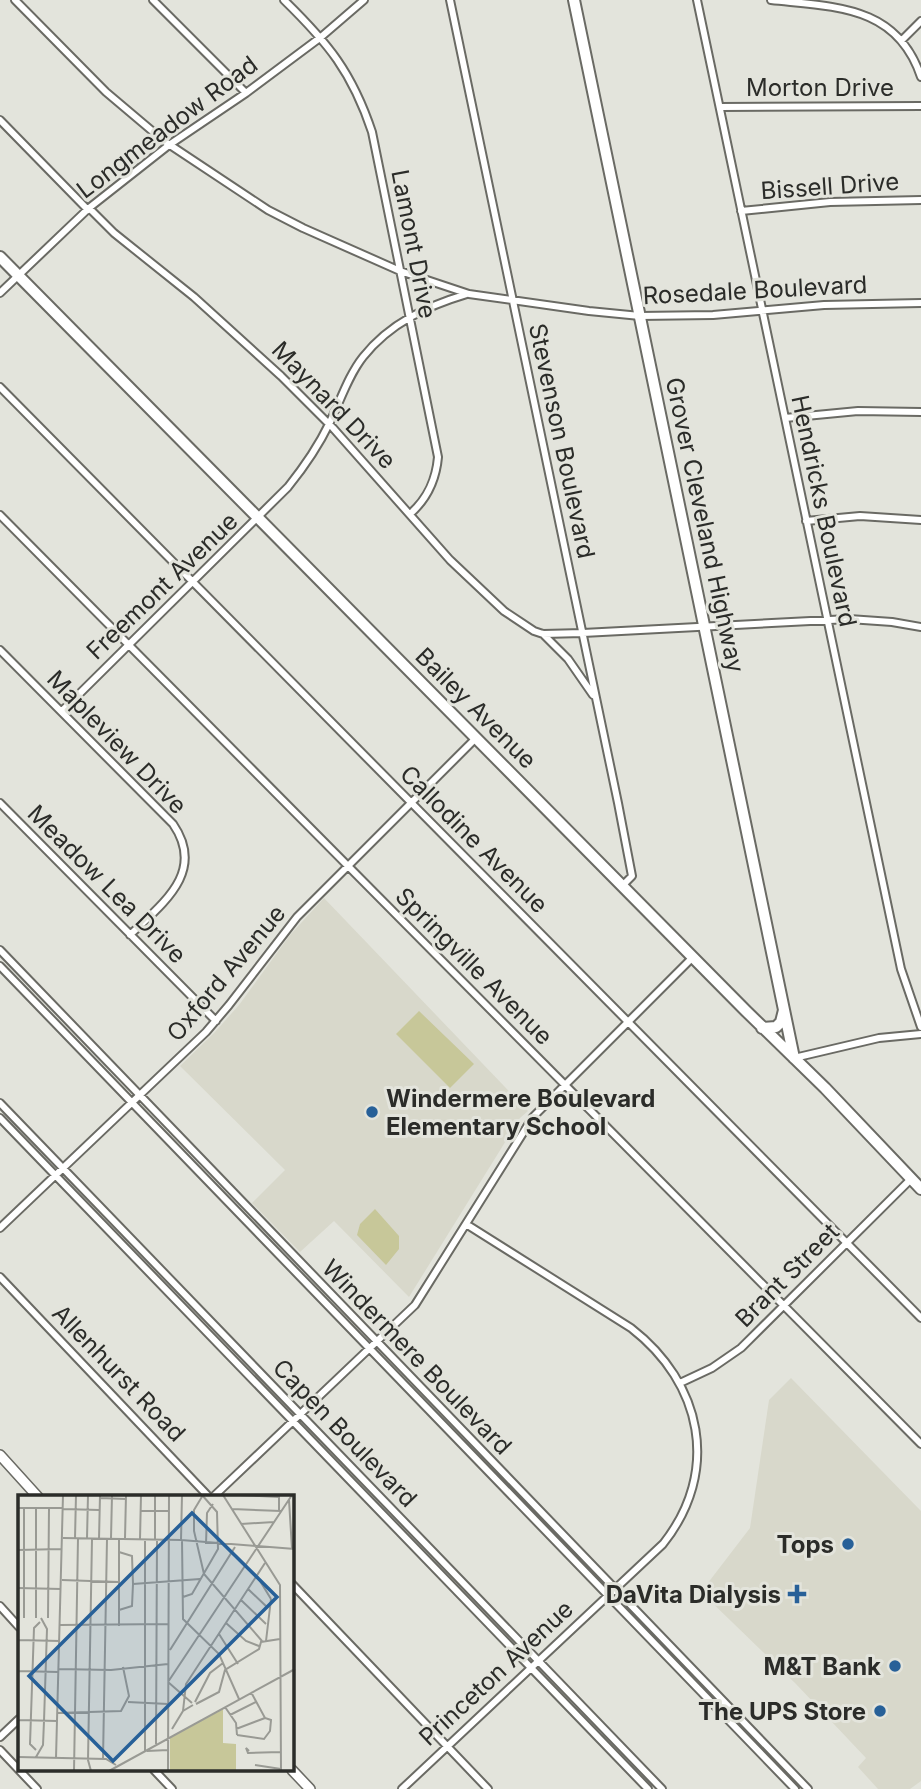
<svg xmlns="http://www.w3.org/2000/svg" width="921" height="1789" font-family="Inter,sans-serif">
	<rect width="100%" height="100%" fill="#e3e4dc"/>
	<path fill="#d8d8cb" d="M324,898l204,213 -8,7 -111,179 -75,-76 -34,31 -48,-49 33,-33 -105,-104 35,-34 24,-27 51,-70z
		M791,1378l130,133v270l-11,8h-32l-20,-22 8,-9 -70,-74 -95,-92 49,-64 19,-128z"/>
	<path fill="#c7c799" d="M419,1011l55,53 -24,24 -54,-54z
		M375,1209l24,27v13l-13,16 -29,-30 3,-11z"/>
	<g fill="none" stroke-linecap="round" stroke-linejoin="round">
		<g stroke="#6a6a64" stroke-width="10">
			<path id="minor" d="M15,0l91,92 58,49 104,69 35,18 97,43 69,23 120,17 51,5 73,-1 111,-10 97,-2
				M153,0l93,93
				M284,0c44,43 68,72 88,132l66,325c-2,23 -10,41 -28,57
				M450,0l168,803 14,73 -10,10
				M697,0l204,969 20,58
				M771,0c64,7 126,5 150,77
				M902,40l19,-19
				M720,107l201,-1
				M0,120l88,90
				M89,208l25,25 80,64 87,79 52,52 117,132 54,51 30,20 9,3 40,-1 266,-14 43,3 29,5
				M741,211l89,-9 91,-2
				M0,293l89,-85 80,-63 77,-52 75,-56 43,-37
				M0,387l921,931
				M785,418l73,-7 63,1
				M0,515l921,929
				M806,521l54,-5 61,4
				M543,634l25,25 25,36
				M0,650l173,174c33,48 -10,79 -43,111
				M62,711l226,-224c16,-20 30,-40 41,-63 11,-22 19,-48 34,-67 27,-34 64,-51 104,-63
				M0,803l216,218
				M0,950l808,839
				M0,966l795,823
				M794,1058l85,-20 42,-4
				M0,1103l662,686
				M0,1118l648,671
				M0,1228l206,-196 23,-27 68,-88 179,-179
				M0,1277l209,220
				M680,1383l32,-15 29,-20 170,-169
				M213,1497l202,-192 118,-188 160,-160
				M292,1584l196,205
				M0,1606l19,21
				M0,1737l19,-18
				M0,1750l37,39
				M154,1770l18,19
				M402,1789l261,-245c58,-73 39,-161 -32,-216l-165,-104"/>
		</g>
		<g stroke="#6a6a64" stroke-width="12">
			<path id="secondary" d="M0,1455l38,42
				M292,1770l18,19"/>
		</g>
		<g stroke="#6a6a64" stroke-width="14">
			<path id="primary" d="M574,0l220,1058
				M0,257l746,754 79,77 96,101
				M762,1028l14,-1 5,-5 3,-12"/>
		</g>
		<use href="#minor" stroke="#fff" stroke-width="6"/>
		<use href="#secondary" stroke="#fff" stroke-width="9"/>
		<use href="#primary" stroke="#fff" stroke-width="10"/>
	</g>
	<g fill="#276098" stroke="#e3e4dc" stroke-width="2.5">
		<circle cx="372" cy="1112" r="7"/>
		<circle cx="848" cy="1544" r="7"/>
		<path d="M793.5 1583.5h7v7h7v7h-7v7h-7v-7h-7v-7h7z"/>
		<circle cx="895" cy="1666" r="7"/>
		<circle cx="880" cy="1711" r="7"/>
	</g>
	<g text-anchor="middle" dominant-baseline="central" stroke-width="6" stroke-linejoin="round" paint-order="stroke">
		<g font-size="24" fill="#2b2c29" stroke="#e3e4dc">
			<text x="820" y="87">Morton Drive</text>
			<text transform="translate(167 127) rotate(-37)">Longmeadow Road</text>
			<text transform="translate(830 186) rotate(-4)">Bissell Drive</text>
			<text transform="translate(414 244) rotate(79)">Lamont Drive</text>
			<text transform="translate(755 290) rotate(-3)">Rosedale Boulevard</text>
			<text transform="translate(334 405) rotate(46)">Maynard Drive</text>
			<text transform="translate(562 441) rotate(78)">Stevenson Boulevard</text>
			<text transform="translate(824 511) rotate(78)">Hendricks Boulevard</text>
			<text transform="translate(705 525) rotate(78)">Grover Cleveland Highway</text>
			<text transform="translate(162 586) rotate(-44)">Freemont Avenue</text>
			<text transform="translate(476 708) rotate(45)">Bailey Avenue</text>
			<text transform="translate(117 742) rotate(46)">Mapleview Drive</text>
			<text transform="translate(474 839) rotate(45)">Callodine Avenue</text>
			<text transform="translate(107 884) rotate(45)">Meadow Lea Drive</text>
			<text transform="translate(474 966) rotate(45)">Springville Avenue</text>
			<text transform="translate(226 973) rotate(-50)">Oxford Avenue</text>
			<text transform="translate(787 1275) rotate(-45)">Brant Street</text>
			<text transform="translate(417 1357) rotate(46)">Windermere Boulevard</text>
			<text transform="translate(119 1373) rotate(46)">Allenhurst Road</text>
			<text transform="translate(345 1433) rotate(46)">Capen Boulevard</text>
			<text transform="translate(496 1673) rotate(-43)">Princeton Avenue</text>
		</g>
		<g font-size="24" font-weight="bold" fill="#2b2c29" stroke="#e3e4dc" text-anchor="end">
			<text x="386" y="1098" text-anchor="start">Windermere Boulevard<tspan x="386" dy="28">Elementary School</tspan></text>
			<text x="834" y="1544">Tops</text>
			<text x="781" y="1594">DaVita Dialysis</text>
			<text x="881" y="1666">M&amp;T Bank</text>
			<text x="866" y="1711">The UPS Store</text>
		</g>
	</g>
	<g transform="translate(18 1495)">
		<rect width="276" height="276" fill="#e3e4dc"/>
		<path d="M205,214v34l13,1v27h-66v-33z" fill="#c7c799"/>
		<path fill="none" stroke="#999a94" stroke-width="2" d="M185,0l-9,15v21l10,43 58,67M205,0l57,90 1,186M222,0l39,2v13M82,3l26,1M271,5l3,49M0,13h45M45,14l36,1M214,14l49,2M122,16h29M223,29l33,-2M45,43l118,2 114,9M57,43l1,-43M69,43l1,-43M93,43l1,-43M107,43l1,-43M81,44l1,-44M122,44l1,-44M137,44v-44M163,45l1,-45M164,45l1,79 36,35 20,45M188,49l1,-31 6,-9M0,55l43,-1M239,81l14,23M44,85l57,2M115,89l67,-5M0,93l43,1M230,94l20,19M165,102l9,-3 26,-45 -1,-37 -15,-17M223,105l25,24M101,115l13,-4 1,-22 -1,-28 -13,-4M6,123v-110M18,123v-110M30,123l1,-110M0,127v101M208,128l20,18 13,5M42,130l108,-1M101,131v-88M201,139l19,30M0,145l42,1M248,146l5,-42M152,155l65,-103M40,174l53,1 57,-6M0,176l40,1M150,187l24,21M150,187l124,-187M110,207l40,2M177,207l15,-29 13,-10M178,209l23,-12 6,-22 34,-21 2,-7 19,-3M207,212l11,16 1,12M165,216l3,-27 79,-121M39,218l64,-2 8,-15 -6,-29M212,220l26,-13M0,225l39,1M154,234l11,-18 10,-6M218,234l29,-11M219,240l27,4 6,-8 1,-11 -6,-2 -14,-26M138,249l1,-204M18,255l-6,-6 4,-116 6,-6M127,256v-212M129,256l21,-1M231,256l-3,-3 2,5 32,-1M0,262l88,2 10,6M18,262l7,-12 1,-24 3,-92 -6,-11M38,263l7,-263M85,264l4,-220M237,270l26,4M56,276l4,-233M73,276l-3,-11 4,-221M91,276l186,-102M150,276l1,-276"/>
		<path fill="#276098" fill-opacity="0.15" stroke="#276098" stroke-width="3.5" d="M174,18l85,84 -164,164 -84,-85z"/>
		<rect width="276" height="276" fill="none" stroke="#2b2c29" stroke-width="3.5"/>
	</g>
</svg>
